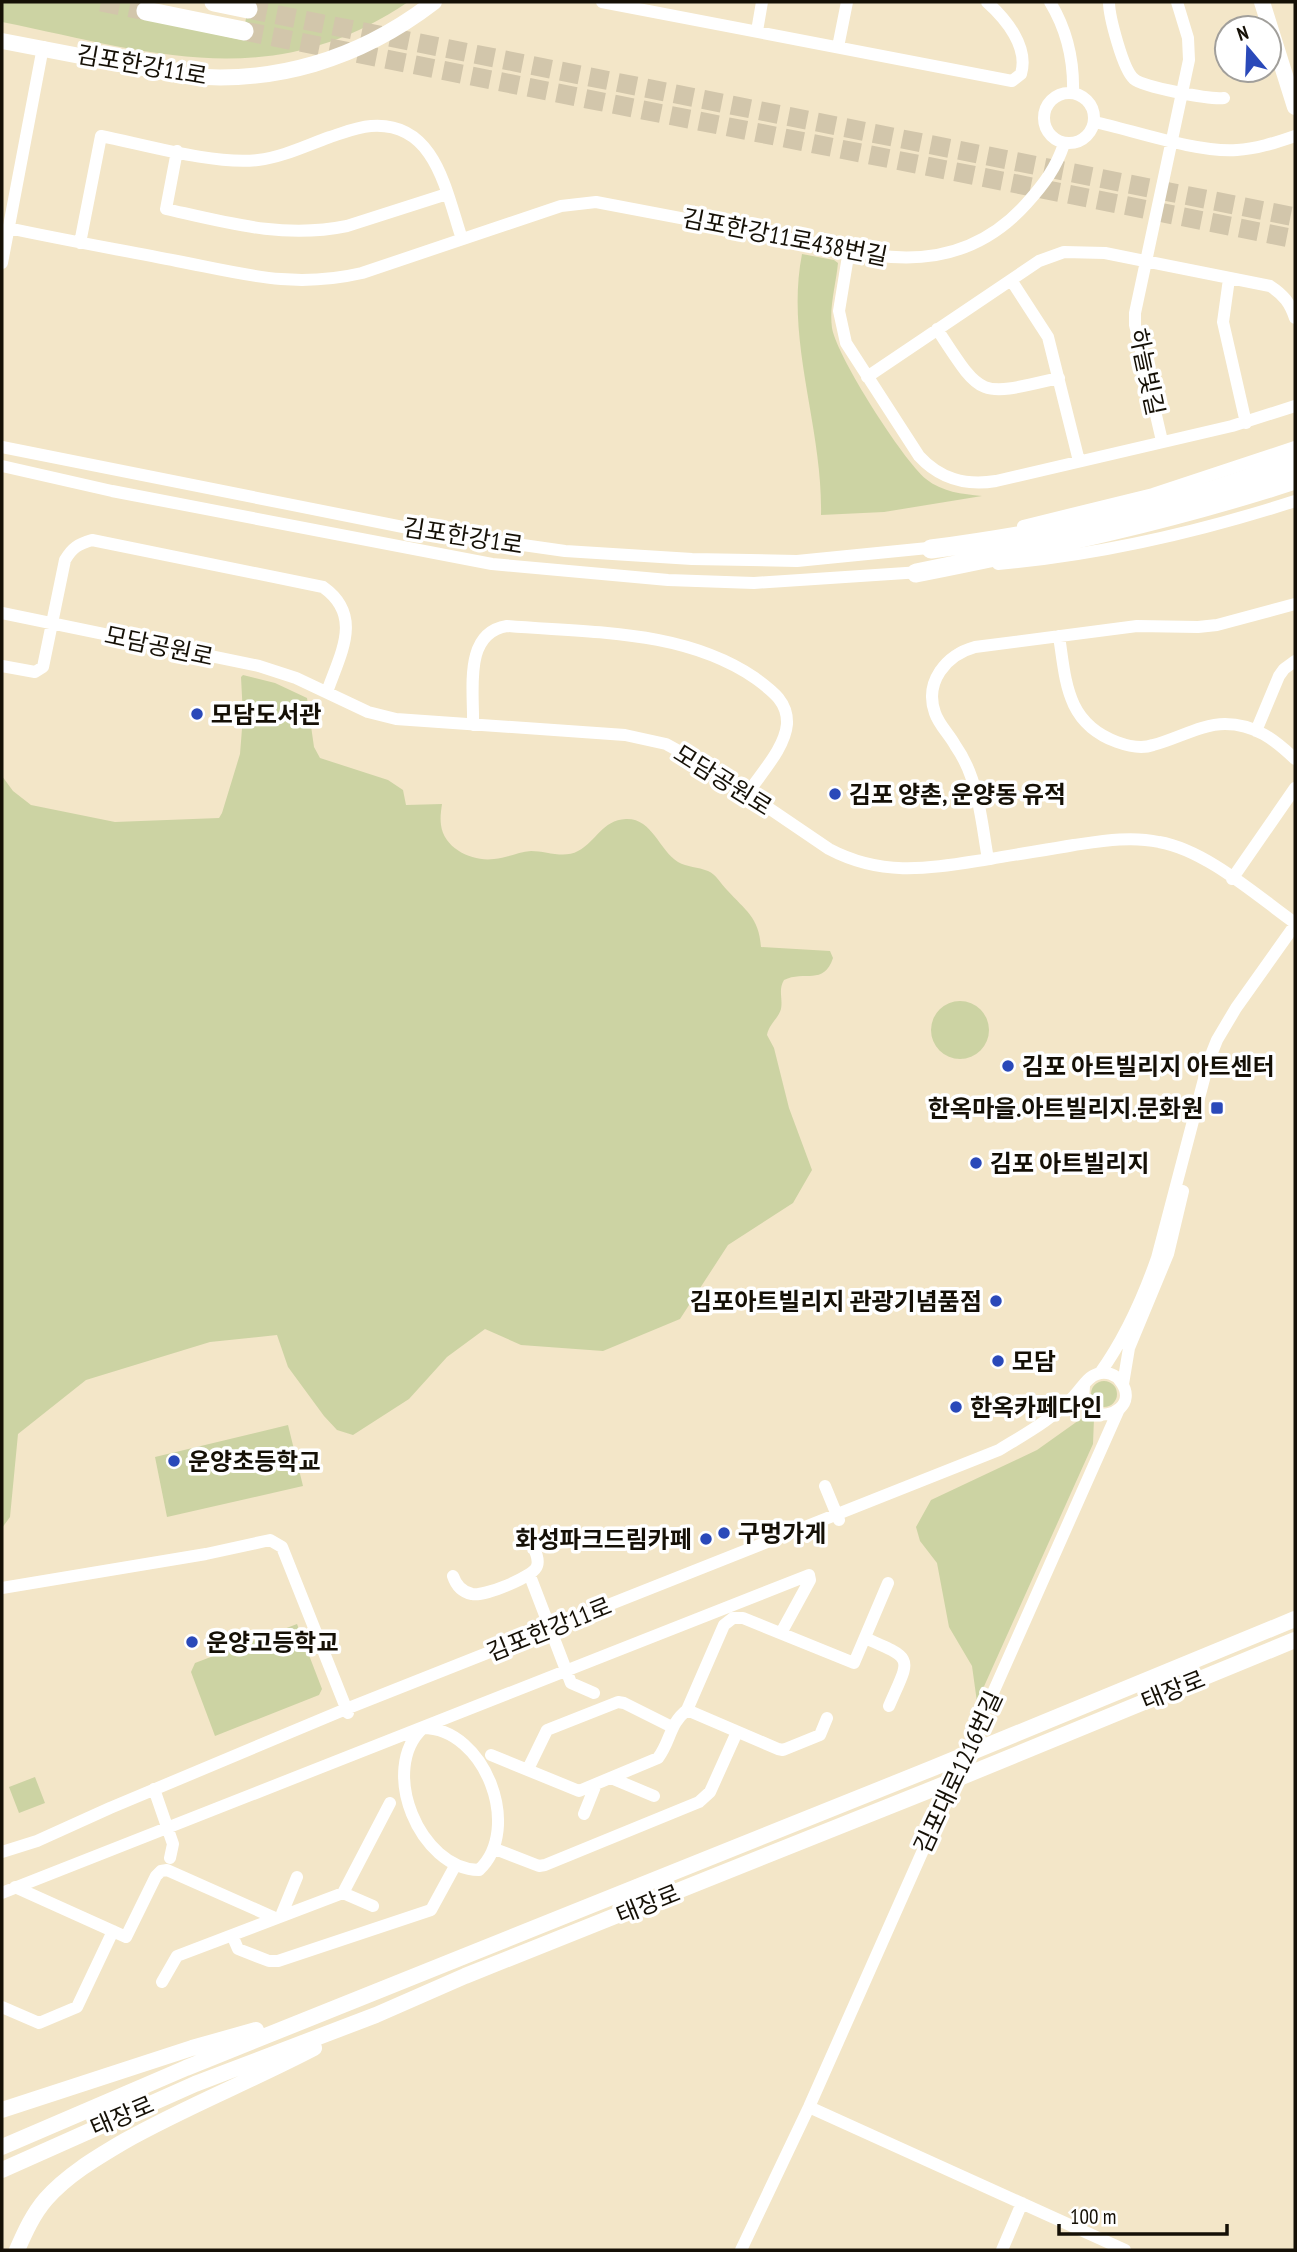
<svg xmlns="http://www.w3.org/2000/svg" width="1297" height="2252" font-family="'PT Sans Narrow','Noto Sans KR',sans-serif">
	<rect width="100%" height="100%" fill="#f3e6c8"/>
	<path fill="#ccd3a3" d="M2,2h146l-3,17 97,21 7,-38h159c-137,93 -258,50 -406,20z
		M802,254l32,6 4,3c-2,21 -9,44 -6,65 5,29 71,132 94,151 16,13 36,15 56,17l-98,16 -63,3c2,-88 -36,-174 -19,-261z
		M243,675l32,8 32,15 7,49 6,11 68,22 15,10 3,15 36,-1c-1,7 -2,14 -1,21 3,24 32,37 53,34 13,-1 24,-7 37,-8 15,0 33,8 47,0 18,-9 24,-31 48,-32 26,-1 33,31 52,43 9,5 20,5 30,9 8,3 13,13 19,19 18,20 32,27 34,57l69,4 3,7c-9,28 -29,12 -49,22 -6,10 -1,18 -3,29 -3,10 -12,15 -14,26l7,13 15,60 23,62 -19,33 -65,42 -48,74 -77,32 -82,-6 -36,-16 -38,28 -38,42 -56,36 -16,-5 -13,-14 -36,-49 -11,-32 -67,7 -124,38 -68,54 -8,83 -8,11v-752l11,15 18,14 84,17 104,-4 3,-5 18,-59 3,-38 -2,-39z
		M931 1030a29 29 0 1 1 58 0a29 29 0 1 1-58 0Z
		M1091 1394a13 13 0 1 1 26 0a13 13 0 1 1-26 0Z
		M1082,1418h12l-1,26 -116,258 -5,-36 -23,-39 -12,-64 -17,-22 -4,-14 15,-27 106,-50z
		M288,1425l15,61 -136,31 -12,-60z
		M297,1624l25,65 -3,6 -104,41 -24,-64 4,-9z
		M35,1777l10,26 -26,10 -10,-26z"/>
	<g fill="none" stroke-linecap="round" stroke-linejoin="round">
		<path stroke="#d2c6ab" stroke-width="19" stroke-dasharray="19 10" stroke-linecap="butt" d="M101,2l45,9
			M248,9l1047,208
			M244,31l1051,208"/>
		<path stroke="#fff" stroke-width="12" d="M602,2l410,79 9,-7c8,-27 -15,-55 -34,-72
			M1050,2c17,28 24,58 23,91
			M1109,2c0,14 14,68 25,77 9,8 77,21 90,19
			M757,31l5,-29
			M838,47l9,-45
			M1044 118a25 25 0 1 1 50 0a25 25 0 1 1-50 0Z
			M1095,122c40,9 103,31 142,28 20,-1 40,-8 58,-14
			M177,151l-11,58c62,14 118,30 181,17l100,-32
			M8,228c56,12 113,22 169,33 67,13 116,28 185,12l199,-67 35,-4 279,53c60,9 111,-6 152,-52 17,-19 29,-35 37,-59
			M80,243l21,-107c45,9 113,29 157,24 25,-3 49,-15 72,-23 13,-4 26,-10 41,-11 65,-5 75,66 91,113
			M849,250l-10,61 7,32 73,113c21,23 46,30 77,25l236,-55 63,-20
			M2,263l41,-216
			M1229,279l-6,43 23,101
			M1011,280l37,57 31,124
			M937,329c46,70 40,68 122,49
			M867,377l172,-116 25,-9 41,1 165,33c14,9 20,17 25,32
			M1162,441l-27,-116v-12l54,-253 -1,-22 -11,-36
			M2,447l416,83 147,21 127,8 105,2 141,-14
			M2,466l110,25 380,73 176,16 86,3 167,-11
			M1023,526l130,-32 142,-47
			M998,564c101,-9 201,-32 297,-63
			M2,613l257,53 37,12 72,34 28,7 229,16 41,9 42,23 121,82c55,29 102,19 161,10 28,-5 56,-9 84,-14 28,-4 57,-9 85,-3 47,8 98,54 136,81
			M1059,636c7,46 7,87 58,106 11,4 25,7 36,3 24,-6 48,-21 72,-21 30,0 50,16 70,35
			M2,666l33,6 8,-5 22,-107c7,-12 13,-16 27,-20l231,47c41,29 17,67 4,105
			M473,725c1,-35 -10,-92 34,-99 83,7 176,3 248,52 16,12 33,23 32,46 -2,24 -26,49 -39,69
			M1256,731l23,-55 5,-7 11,-8
			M988,859c-5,-27 -7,-54 -16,-80 -4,-12 -10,-24 -17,-34 -6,-11 -16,-20 -20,-32 -11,-31 11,-58 40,-66l162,-21 61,1 19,-2 78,-21
			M1232,879l63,-91
			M1100,1373c25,-35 43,-75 57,-115l52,-198 8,-20 19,-32 59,-83
			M1123,1384l6,-36 39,-94 15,-63
			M825,1486l14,34
			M453,1576c3,9 9,16 19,18 11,3 62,-17 65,-28 3,-8 -4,-19 -7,-26
			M530,1576l41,107 23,10
			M2,1588l204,-34 64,-14 12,7 66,166
			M865,1638c51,22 45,19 24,68
			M827,1718l-7,17 -37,15 -5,-1 -91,-39 37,-85 9,-7h10l111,45 34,-80
			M423,1728c62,0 100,101 56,142 -59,-1 -101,-101 -56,-142z
			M491,1755l88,36 79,-33c13,-17 11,-34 29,-48
			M528,1769l19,-39 71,-28 6,1 48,24
			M611,1778l43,18
			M154,1789l19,55 -3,14
			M584,1814l12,-30
			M495,1849l44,17 6,-1 154,-63 11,-10 27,-60
			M2,1852l35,-11 73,-33 236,-99 653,-259c26,-16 54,-31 75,-54 7,-7 13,-19 23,-22 9,-3 19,0 24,8 15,21 -8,39 -29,30l-9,-12 1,-14
			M15,1887l111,50 30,-61 5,-5 6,-1 108,48
			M2,1893l807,-318 1,5 -29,53
			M343,1893l47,-90
			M281,1916l16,-39
			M232,1935l6,14 31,12h9l153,-51 24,-44
			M162,1982l15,-26 166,-63 30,13
			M2,2007l37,16 38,-16 36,-76
			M809,2107l316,143
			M741,2250l68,-143 310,-698
			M1002,2250l20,-47"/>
		<path stroke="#fff" stroke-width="16" d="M1262,2l33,105
			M2,41l177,34c94,11 181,-16 255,-73
			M2,2110l190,-62 64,-18
			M2,2147l184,-79 747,-300 362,-149
			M2,2170l193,-86 181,-69 89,-39 460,-184 370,-152
			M17,2250c8,-18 16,-36 29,-51 21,-24 50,-41 77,-57 62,-35 128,-61 191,-94"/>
		<path stroke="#fff" stroke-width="19" d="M214,2l34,7
			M146,11l98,20
			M931,549c82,-11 162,-25 242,-47 41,-11 82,-26 122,-40
			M916,573c130,-26 253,-52 379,-93"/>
	</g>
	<g fill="#2a49b9" stroke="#fff" stroke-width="2.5">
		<circle cx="197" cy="714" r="7"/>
		<circle cx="835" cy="794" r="7"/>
		<circle cx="1008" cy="1066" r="7"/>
		<rect x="1210" y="1101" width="14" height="14" rx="3.5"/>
		<circle cx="976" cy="1163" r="7"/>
		<circle cx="996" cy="1301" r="7"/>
		<circle cx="998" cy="1361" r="7"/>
		<circle cx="956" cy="1407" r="7"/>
		<circle cx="174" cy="1461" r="7"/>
		<circle cx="724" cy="1533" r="7"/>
		<circle cx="706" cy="1539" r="7"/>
		<circle cx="192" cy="1642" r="7"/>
	</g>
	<g text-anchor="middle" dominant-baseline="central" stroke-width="7" stroke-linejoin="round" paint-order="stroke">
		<g font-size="24" fill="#151006" stroke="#fff">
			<text transform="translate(142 65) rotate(10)">김포한강11로</text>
			<text transform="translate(785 237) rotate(11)">김포한강11로438번길</text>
			<text transform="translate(1147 372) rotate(78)">하늘빛길</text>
			<text transform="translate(463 536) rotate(9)">김포한강1로</text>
			<text transform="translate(159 646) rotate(12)">모담공원로</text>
			<text transform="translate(723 780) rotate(32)">모담공원로</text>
			<text transform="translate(549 1629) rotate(-22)">김포한강11로</text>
			<text transform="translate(1173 1690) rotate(-22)">태장로</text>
			<text transform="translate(958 1772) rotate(-65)">김포대로1216번길</text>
			<text transform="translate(648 1904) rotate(-22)">태장로</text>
			<text transform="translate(122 2116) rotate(-23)">태장로</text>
		</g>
		<g font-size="24" font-weight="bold" fill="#151006" stroke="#fff" text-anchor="start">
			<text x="211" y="714">모담도서관</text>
			<text x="849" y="794">김포 양촌, 운양동 유적</text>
			<text x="1022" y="1066">김포 아트빌리지 아트센터</text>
			<text x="1203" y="1108" text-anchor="end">한옥마을.아트빌리지.문화원</text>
			<text x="990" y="1163">김포 아트빌리지</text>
			<text x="982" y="1301" text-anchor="end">김포아트빌리지 관광기념품점</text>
			<text x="1012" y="1361">모담</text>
			<text x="970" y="1407">한옥카페다인</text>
			<text x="188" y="1461">운양초등학교</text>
			<text x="738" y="1533">구멍가게</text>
			<text x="692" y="1539" text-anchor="end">화성파크드림카페</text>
			<text x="206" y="1642">운양고등학교</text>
		</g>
	</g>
	<rect width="1297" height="2252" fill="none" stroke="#151006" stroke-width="7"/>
	<g transform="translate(1248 49) rotate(341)"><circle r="33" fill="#ffffff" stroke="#a19f9b" stroke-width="2"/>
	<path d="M0-5L12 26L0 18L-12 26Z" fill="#2a49b9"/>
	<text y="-10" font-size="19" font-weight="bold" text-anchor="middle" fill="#151006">N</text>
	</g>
	<path d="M1059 2224v10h168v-10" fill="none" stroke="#151006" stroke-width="3.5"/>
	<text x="1070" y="2224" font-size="21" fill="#151006" stroke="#ffffff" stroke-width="5" paint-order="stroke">100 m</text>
</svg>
